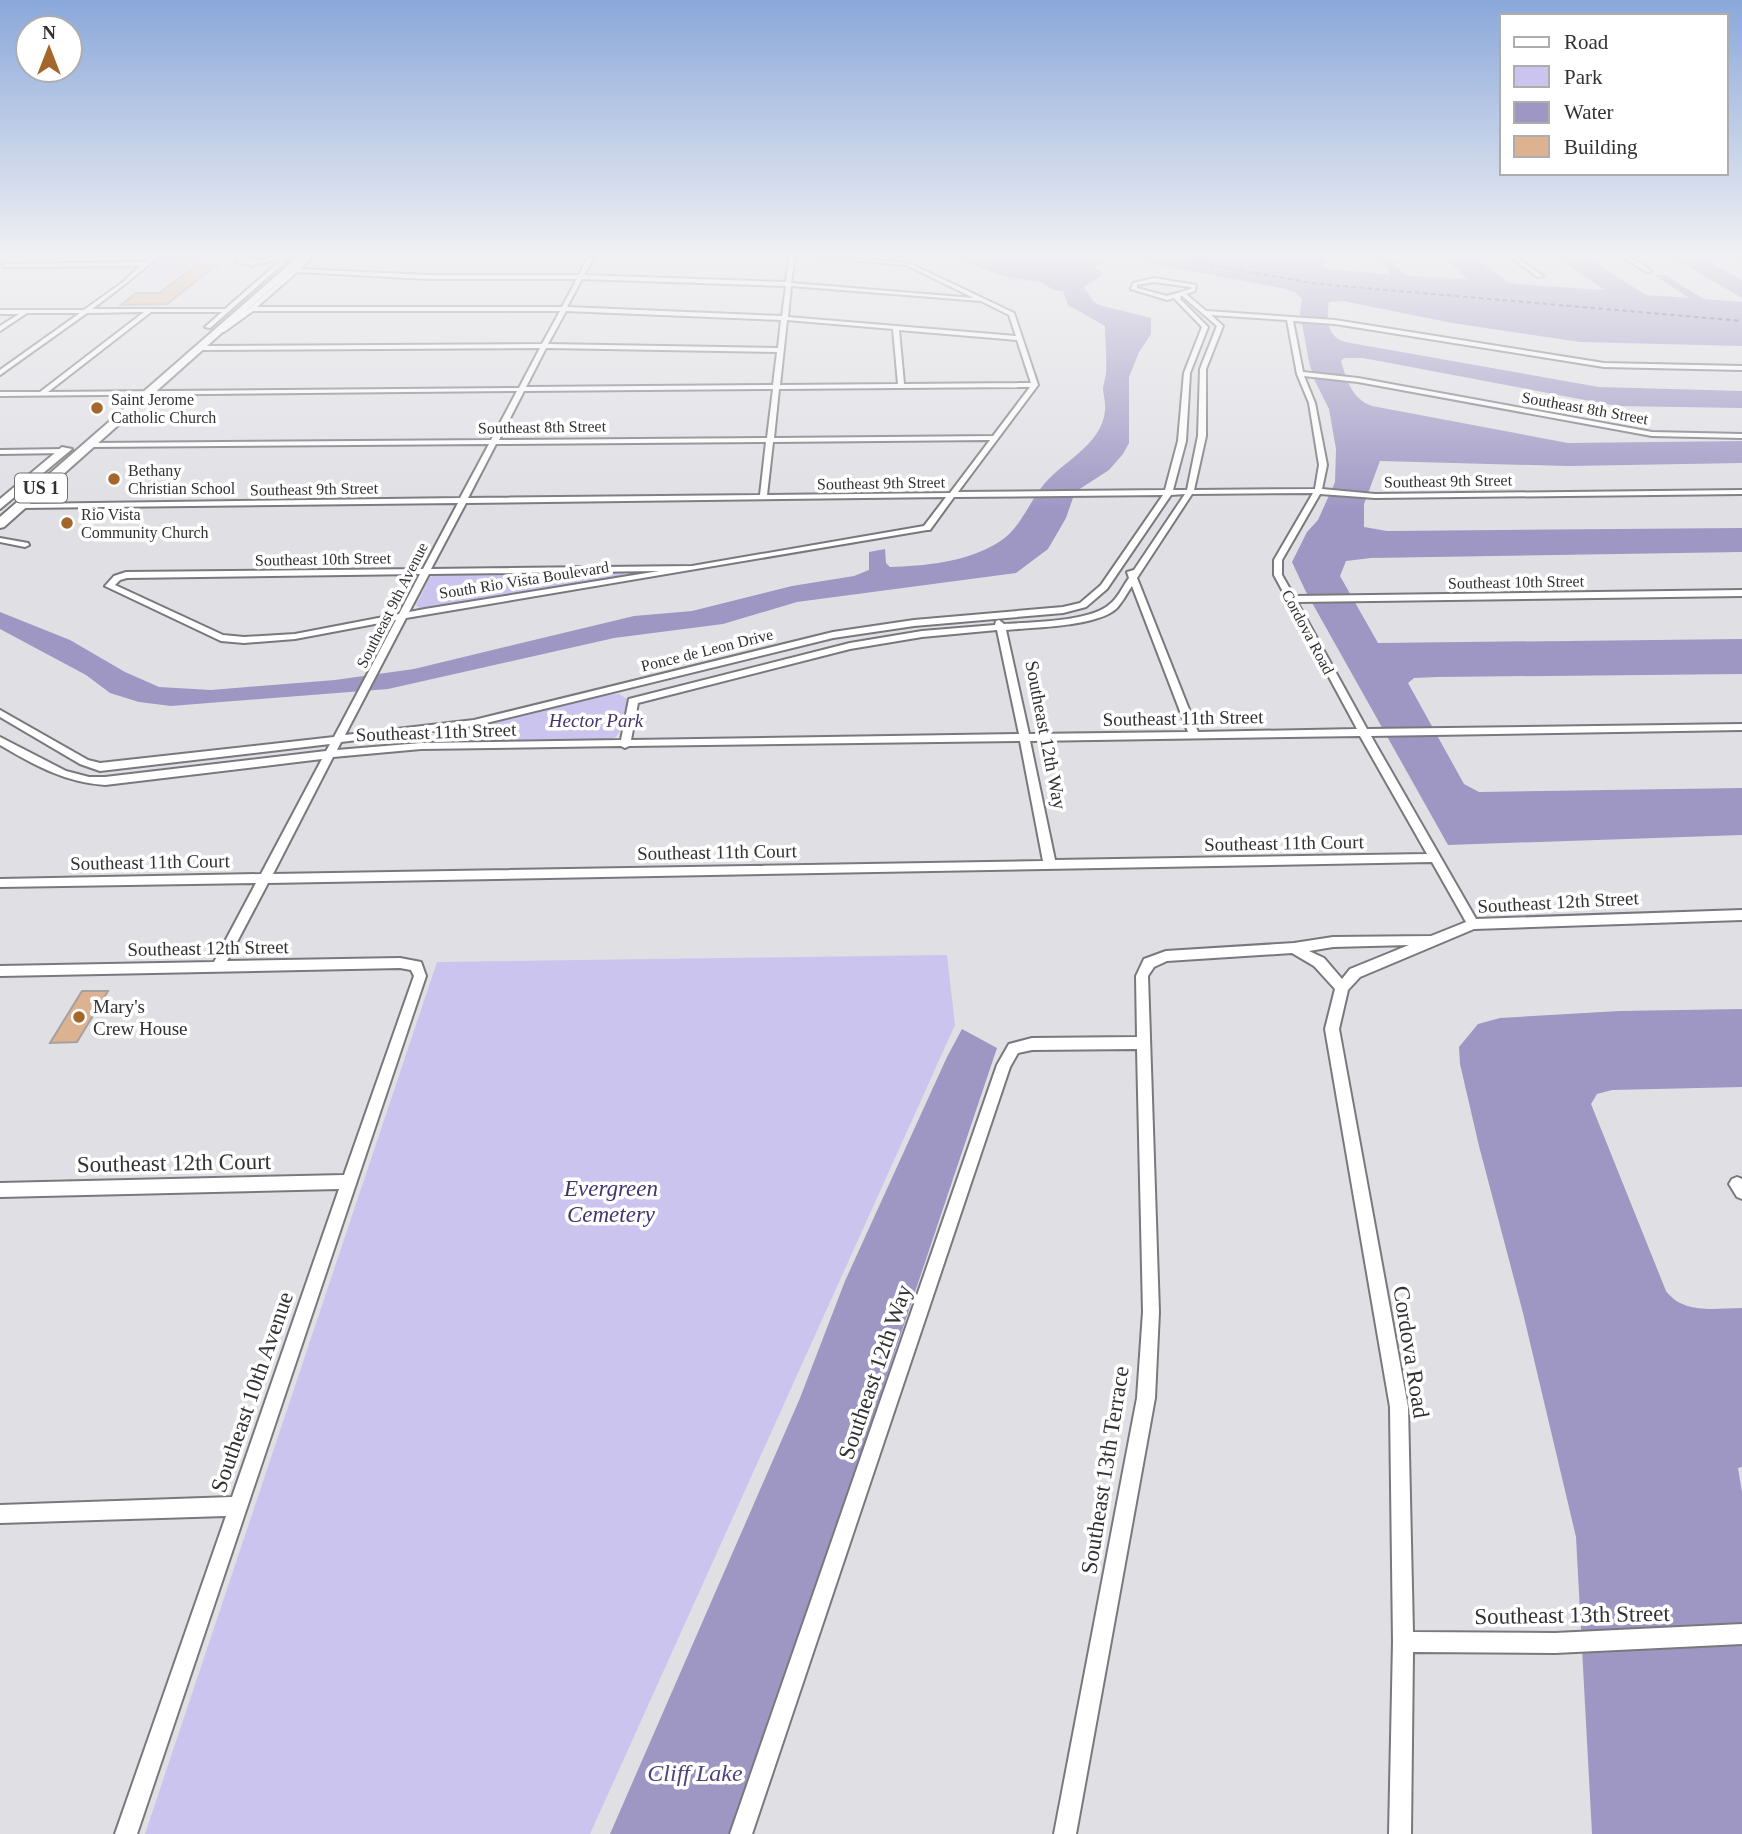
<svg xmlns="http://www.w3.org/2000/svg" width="1742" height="1834" font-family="'Times New Roman',serif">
	<rect width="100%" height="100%" fill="#e0dfe4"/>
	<path fill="#cbc4ee" d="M162,255h76l-11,8h-31l-23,14 -28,1 -2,-7z
		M620,571l5,3 -6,4 -197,32 -6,-5 14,-28 14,-4z
		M619,694l8,5c0,13 -3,33 -15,41l-137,3 -4,-4 2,-10 12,-5 117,-29z
		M947,955l8,70 -365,809h-445l292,-872z"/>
	<path fill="#9e97c4" d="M944,255l67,2 117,-2 -19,3 -15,9 9,7 -19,13 9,14 6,4 52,13v16l-12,18 -10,25v66l-6,11 -14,16 -34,22 -9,26 -18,31 -32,24 -219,29 -74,22 -109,14 -226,51 -217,17 -32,-4 -29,-9 -24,-18 -86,-46v-17l70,28 55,32 34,15 52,3 124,-10 79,-11 220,-53 58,-5 100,-25 62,-10 15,-6v-18l16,-3 1,14 4,4c34,-1 74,-5 104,-22 24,-12 32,-37 47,-57 19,-26 60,-41 64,-77 1,-6 -1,-14 -2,-21 0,-5 2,-10 3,-16 1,-16 -1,-32 -1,-48l-37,-21 -5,-14 -10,-1 -10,-7 -40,-7z
		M1138,255h83l65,8 4,-8h38l-5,13 68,7 -13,-20h11l13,18 8,3 58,3 -28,-24h32l35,27 10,2 88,6 -52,-35h29l64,40 43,3 -35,-23h11l39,24 38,3v44l-162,-4 -128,-19 -109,-22 -14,1c-3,17 -2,35 16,40l254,45 143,4v17l-125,-2 -254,-48h-19l-3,3c6,20 11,38 31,45l196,37 174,-2v22l-174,3 -188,-5 -16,43v23l23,4 355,-3v24l-371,6 -25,3 -6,15 38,67 364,-4v35l-305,3 -23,1 -6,5 56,101 15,8 263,-4v47l-294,10 -142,-253 -14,-30 15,-30 11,-12 17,-38 1,-33 -7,-40 -15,-30 -5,-17 -9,-50 2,-13 -7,-7 -10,-3 -125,-24z
		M1668,255h29l45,25v18z
		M1742,1009v78l-130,3 -15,4 -6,10 75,187c18,24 50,17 76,17v159l-4,1 4,24v342h-150l-16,-297 -53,-224 -44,-167 -19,-82 -1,-17 19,-23 22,-6 119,-7z
		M962,1029l35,19 -264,786h-123l190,-436 45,-117 102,-224z"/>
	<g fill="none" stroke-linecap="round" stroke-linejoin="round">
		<path stroke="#51437e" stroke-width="2" stroke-dasharray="4.5 3.5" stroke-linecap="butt" d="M975,255c36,9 69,7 105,0
			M1154,255l164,29 424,37"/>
	</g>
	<path fill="#dcb291" stroke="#a5a19e" stroke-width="2" d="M196,265h21l-50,39 -46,1 15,-12h23z
		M82,991h26l-31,51 -27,1z"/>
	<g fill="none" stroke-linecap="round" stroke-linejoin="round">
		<g stroke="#79797d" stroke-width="4">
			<path id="street" d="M154,255h6c-22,19 -44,37 -68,54h133l62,-54h6l-83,73 -5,-1 17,-15h-71l-103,80 471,-4 21,-40 -340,2 -3,-2 3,-2 342,-2 18,-33h-307l-29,21h-4v-2l30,-22 59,-53h6l-15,14 127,6h152l10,-20h6l-11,20 202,7 3,-27h6l-4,28 183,15 -68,-33 -110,-10 113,8 105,50 24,72 -80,107 207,-2 13,-49 6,-68 18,-46 -28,-29 -7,2 -36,-11 2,-6 21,-5 42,7 -1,6 -9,3 20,17 129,9 269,43 138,3v4l-138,-3 -269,-43 -42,-3 10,51 55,6 294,54 90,2v4l-90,-2 -294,-54 -54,-6 11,27 12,62 -5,24 53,5 367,-4v4l-367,4 -55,-4 -38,66v15l12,21 448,-6v6l-445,6 70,127 375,-5v6l-371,6 105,183 266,-9v10l-268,9 -114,48 -12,13 -9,39 69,378 5,225 142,1 187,-9v20l-187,9 -142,-1 -2,182h-22l4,-192 -3,-235 -65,-378 10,-40 -21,-23 -22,-13 -125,8 -13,6 -6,9 11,336 -4,86 -79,436h-22l83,-436 6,-86 -6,-263 -105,1 -14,3 -8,14 -258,767h-22l267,-769 12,-21 23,-6 105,-1 -1,-61 8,-17 22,-8 128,-8 39,-6 98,-1 35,-14 -34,-60 -1164,21 -41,78 173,-3 21,4 5,14 -289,858h-22l111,-318 -226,7v-18l232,-8 107,-308 -339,8v-14l344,-8 70,-199 -3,-6 -11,-2 -400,8v-10l214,-4 42,-79 -256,4v-8l261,-5 61,-115 -217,26c-41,-3 -71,-20 -105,-40v-8l66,34 23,6h16l221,-26 4,-7 -230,27 -20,-7 -80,-47v-7l88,50 12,3 234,-26 62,-117 -101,19 -51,4 -23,-2 -116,-55 9,-10 12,-4 297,-3 35,-66 -437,5 -4,-2 4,-2 439,-6 29,-54 -399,3 -4,-2 4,-2 401,-3 26,-49 -517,5v-4h40l104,-80 -57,1 -87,62v-5l80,-57h-53l-27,18v-5l19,-12h-19v-4h84l39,-28 17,-16 -135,1 -2,-3 141,-2zM297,272l130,7h150l-15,28h-305zM582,279l204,7 -4,30 -215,-9zM1154,282l37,5v2l-24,7 -30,-8v-3zM791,286l190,15 28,14 7,21 -228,-19zM1181,295l36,31 -17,43 -2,67 -11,54h-14l13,-49 4,-68 18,-46 -28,-28zM566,311l215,9 -3,28 -230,-4zM1211,315l76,5 10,54 12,29 10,62 -4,24 -121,1 12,-54v-67l17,-43zM787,320l106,9 5,55 -118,1zM899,330l118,10 14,43 -127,1zM546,348l231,4 -4,33 -247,2zM1030,387l-37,49 -219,2 5,-49zM773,389l-6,49 -268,2 25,-49zM990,440l-40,53 -183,2 6,-53zM766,442l-6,53 -292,3 28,-54zM1313,493l-39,67v15l83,154 -159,3 -61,-154 55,-84zM1185,494l-51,76 -7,2 2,6c-6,8 -11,20 -19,26 -19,18 -79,18 -106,20l-5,-4 -3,1 -1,4 -73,6 -72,12 -221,56 -8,41 -200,3 -84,7 4,-8 133,-16 359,-88 81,-12 149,-13 23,-6 21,-18 64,-94zM1163,495l-62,90 -21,18 -17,4 -149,13 -81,12 -359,88 -129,15 61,-117 521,-88h3l24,-33zM946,497l-22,29 -232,40 -261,3 35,-66zM659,571l-234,38 -16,3 20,-38zM420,574l-21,40 -104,20 -51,3 -21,-2 -108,-50 5,-5 7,-2zM1132,586l56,146 -159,2 -23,-104c28,-3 89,-3 110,-21 6,-6 11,-16 16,-23zM997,630l22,104 -388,6 7,-37 212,-54 72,-12zM1360,736l67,118 -372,6 -25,-119zM1020,741l23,120 -770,13 60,-117 88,-8 200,-3 4,2 4,-2zM1409,945l-59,24 -8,10 -18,-21 -15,-7 24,-4z
				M244,255h6l-7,5h23l7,-5h6c-14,13 -16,4 -27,11l-2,-2 -14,-1z
				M1507,255h6l30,21 -5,1z
				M1619,255h7l26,16 -5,1z
				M1733,255l9,1v4l-8,-4z
				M63,449h3v4l-66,1v-4z
				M0,538l28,5 1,2 -4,2 -25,-5z
				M1737,1177l5,2v20l-5,-2 -8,-13 3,-5z"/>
		</g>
		<g stroke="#79797d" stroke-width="3">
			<path id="secondary" d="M1,255h9l-10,6z"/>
		</g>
		<g stroke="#79797d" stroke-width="4">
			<path id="primary" d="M300,255h9l-305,272 -4,1v-11z
				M62,447l10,2 -72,60v-10z"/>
		</g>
		<use href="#street" fill="#fff" fill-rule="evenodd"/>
		<use href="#secondary" fill="#fff" fill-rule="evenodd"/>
		<use href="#primary" fill="#fff" fill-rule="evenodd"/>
	</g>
	<linearGradient id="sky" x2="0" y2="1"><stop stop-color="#8aa8da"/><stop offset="0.5" stop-color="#f1f1f3"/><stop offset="1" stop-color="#f1f1f3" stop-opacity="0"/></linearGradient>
	<rect width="1742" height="512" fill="url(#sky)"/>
	<g fill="#a5662c" stroke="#fff" stroke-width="2.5">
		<circle cx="97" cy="408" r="7"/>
		<circle cx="114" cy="479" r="7"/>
		<circle cx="67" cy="523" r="7"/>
		<circle cx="79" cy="1017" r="7"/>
	</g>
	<g text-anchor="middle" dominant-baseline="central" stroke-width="7" stroke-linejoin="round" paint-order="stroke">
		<g font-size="16" fill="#323234" stroke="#fff" text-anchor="start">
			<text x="111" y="399">Saint Jerome<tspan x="111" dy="18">Catholic Church</tspan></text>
			<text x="128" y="470">Bethany<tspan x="128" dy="18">Christian School</tspan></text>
			<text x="81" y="514">Rio Vista<tspan x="81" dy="18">Community Church</tspan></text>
		</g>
		<g font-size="16" fill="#323234" stroke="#fff">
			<text transform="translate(1585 408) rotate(10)">Southeast 8th Street</text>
			<text transform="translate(542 427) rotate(-1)">Southeast 8th Street</text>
			<text transform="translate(1448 481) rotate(-1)">Southeast 9th Street</text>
			<text transform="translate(881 483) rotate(-1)">Southeast 9th Street</text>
			<text transform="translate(314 489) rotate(-1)">Southeast 9th Street</text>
			<text transform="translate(323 559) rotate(-1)">Southeast 10th Street</text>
			<text transform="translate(524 580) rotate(-9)">South Rio Vista Boulevard</text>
			<text transform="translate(1516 582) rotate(-1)">Southeast 10th Street</text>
			<text transform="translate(392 605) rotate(-63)">Southeast 9th Avenue</text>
			<text transform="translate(1308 632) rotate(62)">Cordova Road</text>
			<text transform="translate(707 650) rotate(-14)">Ponce de Leon Drive</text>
		</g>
		<rect fill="#fff" stroke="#707071" stroke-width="2" x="15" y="473.5" width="52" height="29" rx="5"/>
		<g font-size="18" font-weight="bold" fill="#323234">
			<text x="41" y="488">US 1</text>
		</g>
		<g font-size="19" fill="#323234" stroke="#fff">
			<text transform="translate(1183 718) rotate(-1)">Southeast 11th Street</text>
			<text transform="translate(436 732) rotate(-2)">Southeast 11th Street</text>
			<text transform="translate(1046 735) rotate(79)">Southeast 12th Way</text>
			<text transform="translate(1284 843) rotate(-1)">Southeast 11th Court</text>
			<text transform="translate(717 852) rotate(-1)">Southeast 11th Court</text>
			<text transform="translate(150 862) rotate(-1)">Southeast 11th Court</text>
			<text transform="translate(1558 902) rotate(-3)">Southeast 12th Street</text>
			<text transform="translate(208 948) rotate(-1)">Southeast 12th Street</text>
		</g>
		<g font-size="19" font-style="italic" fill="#42346d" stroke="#fff">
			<text x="596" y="720">Hector Park</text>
		</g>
		<g font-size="19" fill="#323234" stroke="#fff" text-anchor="start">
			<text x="93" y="1006">Mary's<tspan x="93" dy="22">Crew House</tspan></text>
		</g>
		<g font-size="23" fill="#323234" stroke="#fff">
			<text transform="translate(174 1163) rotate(-1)">Southeast 12th Court</text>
			<text transform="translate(1411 1352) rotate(81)">Cordova Road</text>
			<text transform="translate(875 1372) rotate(-71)">Southeast 12th Way</text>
			<text transform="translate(252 1392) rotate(-71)">Southeast 10th Avenue</text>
			<text transform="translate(1105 1470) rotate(-81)">Southeast 13th Terrace</text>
			<text transform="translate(1572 1615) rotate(-1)">Southeast 13th Street</text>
		</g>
		<g font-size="23" font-style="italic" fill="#42346d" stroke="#fff">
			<text x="611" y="1188">Evergreen<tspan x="611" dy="26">Cemetery</tspan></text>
		</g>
		<g font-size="24" font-style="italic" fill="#51437e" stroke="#fff">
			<text x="695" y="1773">Cliff Lake</text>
		</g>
	</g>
	<rect x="1500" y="14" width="228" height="161" fill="#ffffff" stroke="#adadae" stroke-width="2"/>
	<rect x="1514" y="37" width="35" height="10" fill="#ffffff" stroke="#adadae" stroke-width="2"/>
	<text x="1564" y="49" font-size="21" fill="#323234">Road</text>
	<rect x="1514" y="66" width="35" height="21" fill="#cbc4ee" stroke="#adadae" stroke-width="2"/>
	<text x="1564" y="84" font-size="21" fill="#323234">Park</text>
	<rect x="1514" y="102" width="35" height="21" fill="#9e97c4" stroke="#adadae" stroke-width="2"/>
	<text x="1564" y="119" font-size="21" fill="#323234">Water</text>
	<rect x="1514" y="136" width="35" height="21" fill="#dcb291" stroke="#adadae" stroke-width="2"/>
	<text x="1564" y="154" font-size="21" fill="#323234">Building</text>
	<g transform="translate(49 49)"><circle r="33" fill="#ffffff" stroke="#adadae" stroke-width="2"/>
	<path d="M0-5L12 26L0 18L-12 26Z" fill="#a5662c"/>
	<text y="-10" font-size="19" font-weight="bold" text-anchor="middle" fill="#323234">N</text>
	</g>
</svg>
